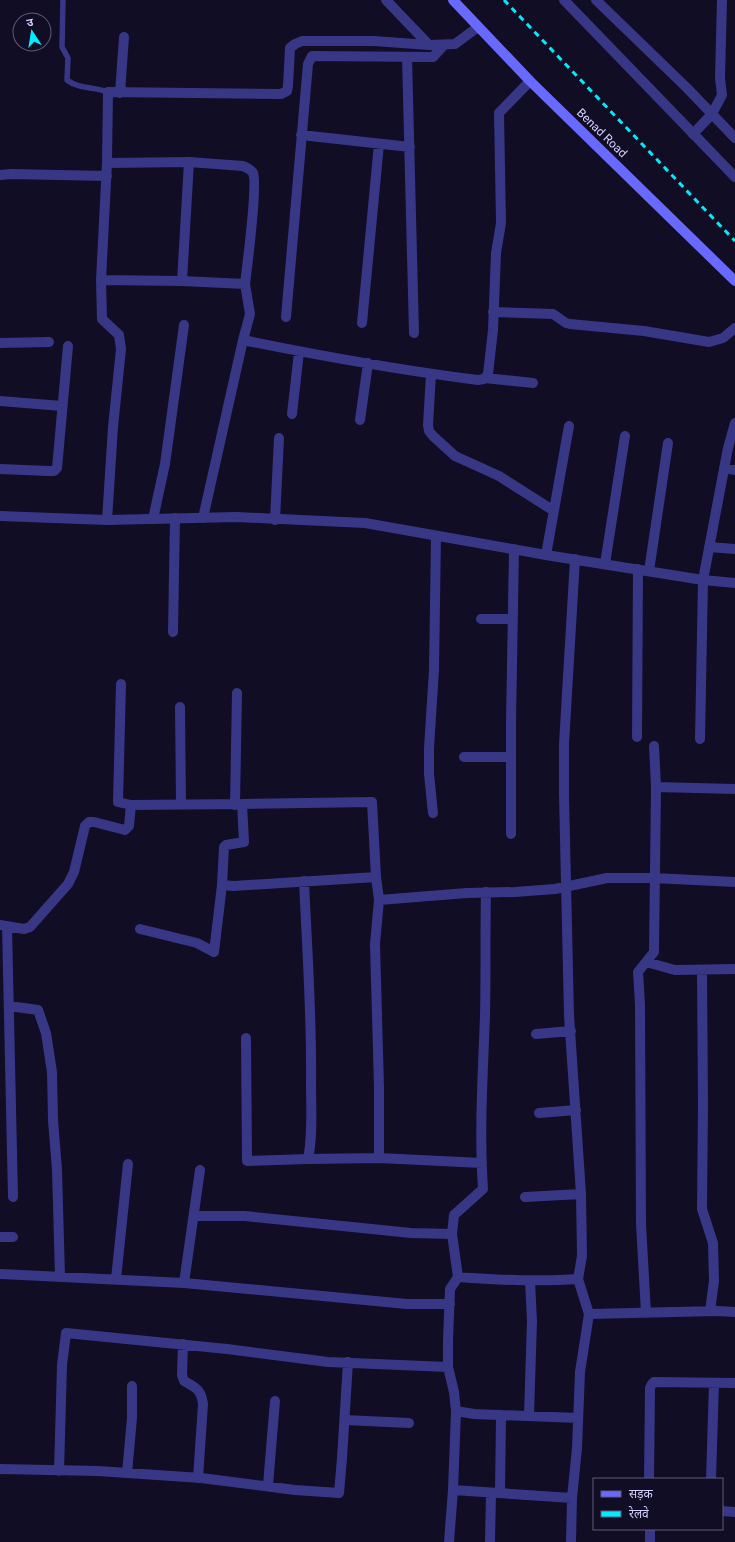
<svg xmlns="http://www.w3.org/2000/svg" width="735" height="1542" font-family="Roboto,'Noto Sans Devanagari',sans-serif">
	<rect width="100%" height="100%" fill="#100d24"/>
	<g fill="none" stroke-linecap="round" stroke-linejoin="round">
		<path stroke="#373785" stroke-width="5.5" d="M63,0l-1,47 6,11 -1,22c11,9 28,7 41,12"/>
		<path stroke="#373785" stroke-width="10" d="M386,0l43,45
			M407,57l7,276
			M120,93l4,-56
			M693,134l19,-20 10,-19 -2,-17 2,-78
			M301,135l109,12
			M107,163l1,-71 173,2 6,-3 1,-5 2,-38 5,-4 7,-3h72l55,4 26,-1 23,-17
			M0,175l11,-1 96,2
			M101,280l6,-117 82,-1 54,4c4,2 8,3 10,7 5,11 -6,94 -8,111
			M182,281l7,-119
			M493,312l60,2 13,9 4,1 74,7 65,11 14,-4 12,-10
			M286,317l22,-253 4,-8 121,1 11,-12
			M362,323l17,-179
			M0,343l49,-1
			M431,374l-3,51 1,6 4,5 22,20 44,20 55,35
			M485,378l48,5
			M0,401l62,5
			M292,414l7,-62
			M360,420l8,-57
			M724,468l11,2
			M0,469l49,2h5l3,-3 11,-122
			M203,518l40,-178c78,16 156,30 235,40l6,-1 4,-5 5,-44 3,-77 5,-30 -2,-110 31,-32
			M153,519l12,-55 19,-139
			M107,520l6,-93 8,-78 -2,-14 -17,-16 -1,-39 81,1 63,3 5,30 -7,26
			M275,520l4,-82
			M709,547l26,2
			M546,555l23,-129
			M575,559l-11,185v51l5,220 12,179 1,62 -4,23
			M605,564l20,-128
			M649,571l19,-128
			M481,619h31
			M173,632l2,-114
			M121,684l-3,118 13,3
			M180,707l1,97
			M637,737l1,-168
			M700,739l3,-159 25,-132 7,-25
			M654,746l2,41
			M464,757h47
			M242,804l130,-2 4,75
			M235,805l2,-112
			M433,813l-4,-39v-26l5,-78 2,-134
			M511,834v-112l3,-173
			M0,925l24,4 6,-2 38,-43 6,-12 11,-46 4,-4h5l31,8 4,-4 2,-21 111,-1 2,38 -18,3 -2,2 -2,38 12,1 142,-9 3,23 88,-7 48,-1 40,-3 52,-11h47l81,4
			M7,926l6,271
			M140,929l57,14 17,9 8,-67
			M646,962l29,8 60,-1
			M702,970l1,134 -1,105 11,34 1,38 -4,30
			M9,1006l29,4 8,23 6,39 1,48 4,50 3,106
			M536,1034l35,-3
			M246,1038l1,123 61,-2c5,-25 3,-51 3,-76 1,-68 -4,-134 -7,-202
			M539,1113l37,-3
			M379,1158l103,5
			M308,1159l71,-1v-71l-4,-143 4,-44
			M525,1197l56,-3
			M194,1216h51l166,17 41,1 2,-19 29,-26c-4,-59 0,-116 2,-174 1,-41 0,-82 1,-123
			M452,1234l6,43c40,3 80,5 120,2l11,35 128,-3 18,1
			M0,1237h13
			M1,1274l183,9 223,21h43
			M458,1277l-8,12 -2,51v27l6,25 2,19 -3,79 119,8 -1,44
			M116,1279l12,-115
			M184,1283l16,-113
			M646,1313l-5,-89 -1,-220 -2,-32 16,-20 2,-165 79,2
			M183,1344l-1,31 2,6c12,7 17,8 19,23l-5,74
			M456,1411l18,3 104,4
			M529,1415l3,-94 -2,-40
			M345,1420l64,3
			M0,1469l98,2 103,7 94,12 44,3 3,-35 6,-96
			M59,1471l3,-106 4,-32 161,16 101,13 120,5
			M127,1473l5,-55v-32
			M649,1479l1,-91 2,-4 2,-2 81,1
			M711,1479l3,-96
			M268,1485l7,-84
			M500,1493l1,-78
			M572,1498l5,-50 3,-76 9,-58
			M722,1511l13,1
			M650,1529v13
			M449,1542l4,-52
			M490,1542l1,-49"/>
		<path stroke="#373785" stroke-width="10" d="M564,0l171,177
			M596,0l91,88 48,50
			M0,516l107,4 130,-3 128,6 181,32 157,25 32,3"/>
		<path stroke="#686aff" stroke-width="10" d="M453,0l77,81 205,200"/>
		<path stroke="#00ecfc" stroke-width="3" stroke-dasharray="6 5" stroke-linecap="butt" d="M504,0l231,241"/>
	</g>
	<g text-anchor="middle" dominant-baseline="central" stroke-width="4" stroke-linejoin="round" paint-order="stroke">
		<g font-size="12" fill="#d4d1ff" stroke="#100d24">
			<text transform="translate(602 133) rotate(44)">Benad Road</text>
		</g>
	</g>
	<rect x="593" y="1478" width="130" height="52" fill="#100d24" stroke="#5e5b7c"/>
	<rect x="601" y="1491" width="20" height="6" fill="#686aff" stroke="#5e5b7c"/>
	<text x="629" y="1498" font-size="12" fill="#d4d1ff">सड़क</text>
	<rect x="601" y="1511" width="20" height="6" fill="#00ecfc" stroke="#5e5b7c"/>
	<text x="629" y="1518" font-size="12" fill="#d4d1ff">रेलवे</text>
	<g transform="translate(32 32) rotate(348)"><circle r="19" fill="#100d24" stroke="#5e5b7c"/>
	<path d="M0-3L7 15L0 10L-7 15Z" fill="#00ecfc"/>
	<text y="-6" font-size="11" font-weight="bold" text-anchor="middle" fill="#d4d1ff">उ</text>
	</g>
</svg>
